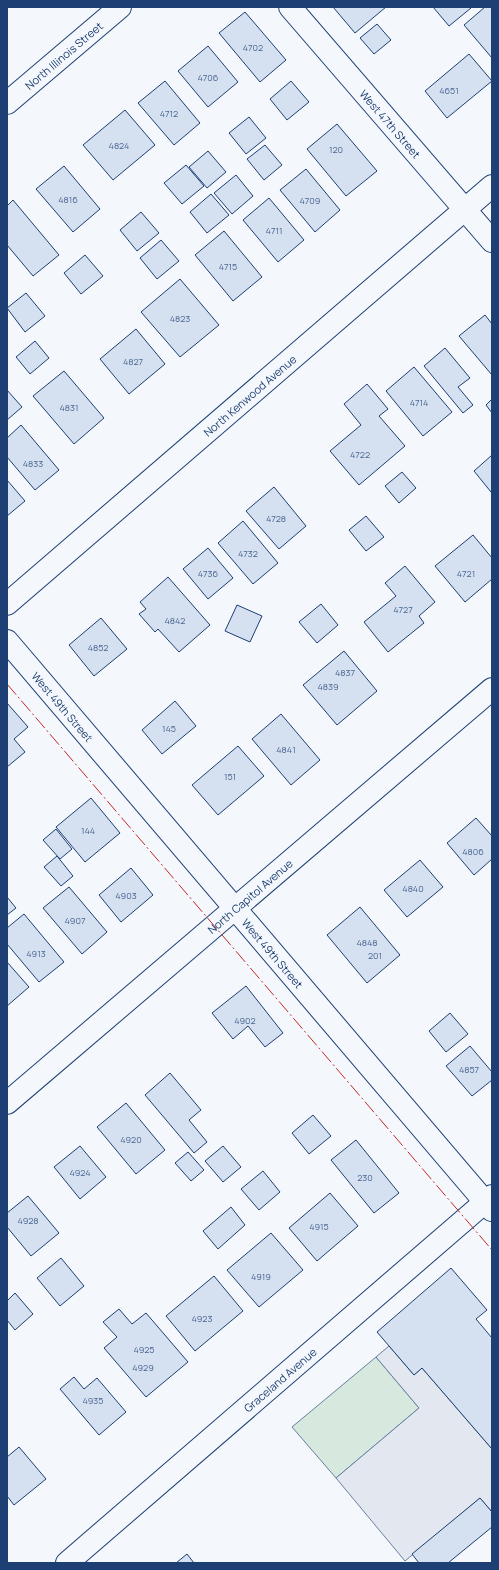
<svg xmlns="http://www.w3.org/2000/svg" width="499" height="1570" font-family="Manrope,sans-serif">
	<rect width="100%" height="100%" fill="#f4f7fb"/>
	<path fill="#d7e8df" stroke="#687fa3" d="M376,1357l43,51 -83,70 -44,-51z"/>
	<path fill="#e3e8f0" stroke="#687fa3" d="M389,1346l25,29 8,-7 70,81v63l-12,-14 -75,63 -69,-83 83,-70 -43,-51z"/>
	<path fill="#d5e0f0" stroke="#1d3f73" d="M333,7h53l-31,26z
		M433,7h37l1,1 -22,18z
		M485,7h7v51l-28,-33z
		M245,12l41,48 -26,22 -41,-49z
		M377,24l14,16 -17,14 -14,-16z
		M208,46l30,36 -30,25 -30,-36z
		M469,54l23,27 -45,37 -22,-27z
		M165,81l35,42 -26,22 -36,-42z
		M291,81l18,21 -22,18 -17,-21z
		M125,110l30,35 -42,35 -30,-35z
		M249,117l17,21 -20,16 -17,-21z
		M337,124l40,47 -31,25 -39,-47z
		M265,145l17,20 -18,15 -17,-21z
		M208,151l18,21 -19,16 -18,-21z
		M186,165l18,21 -22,18 -18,-21z
		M64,166l36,43 -27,23 -37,-43z
		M306,169l34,41 -25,22 -35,-42z
		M236,175l17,21 -21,18 -18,-21z
		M211,194l18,21 -22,18 -17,-21z
		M269,198l35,42 -26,22 -35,-42z
		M13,200l46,55 -26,21 -26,-31v-39z
		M141,212l18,21 -22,18 -17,-21z
		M224,231l38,46 -29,24 -38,-46z
		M161,240l18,21 -22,18 -17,-21z
		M85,255l18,21 -22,18 -17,-21z
		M180,279l39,46 -39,32 -39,-45z
		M26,293l19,23 -20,16 -18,-24z
		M485,315l7,9v51l-33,-39z
		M136,329l29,35 -36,30 -29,-35z
		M35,341l14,17 -19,16 -14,-17z
		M445,348l25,30 -12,9 15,18 -10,8 -39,-47z
		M414,367l38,45 -29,24 -37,-45z
		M64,371l40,47 -30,26 -41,-48z
		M367,384l21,25 -9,7 26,30 -46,39 -29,-34 31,-26 -17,-21z
		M7,390l15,17 -15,13z
		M492,399v14l-6,-8z
		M21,425l38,45 -24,20 -28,-33v-19z
		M492,455v36l-1,1 -17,-21z
		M402,472l14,16 -17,15 -14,-17z
		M7,480l18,21 -18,15z
		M274,487l32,39 -27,23 -33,-38z
		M366,516l18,21 -18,14 -17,-21z
		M243,521l35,42 -25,21 -35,-41z
		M473,535l19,23v21l-27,23 -30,-36z
		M208,548l25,30 -25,21 -25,-30z
		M405,566l30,36 -16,14 5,7 -36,29 -24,-30 32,-26 -11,-13z
		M168,577l42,48 -31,27 -21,-23 -3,3 -16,-18 7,-5 -6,-7z
		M321,604l17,21 -21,18 -18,-21z
		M237,605l25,11 -12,26 -25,-11z
		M101,618l26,31 -33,27 -25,-31z
		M344,651l33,40 -40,34 -34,-40z
		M175,701l21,25 -34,28 -20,-24z
		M7,703l21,24 -14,12 11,13 -18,15z
		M281,714l39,46 -29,25 -39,-46z
		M238,746l26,30 -46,39 -26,-30z
		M91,798l29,35 -35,29 -29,-35z
		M476,818l16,18v23l-18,16 -27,-32z
		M56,829l16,20 -12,10 -17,-19z
		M57,856l16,20 -12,10 -17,-19z
		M420,860l23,27 -36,30 -23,-27z
		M131,868l22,27 -32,27 -22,-27z
		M69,887l38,45 -25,22 -39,-46z
		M7,897l9,11 -9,7z
		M360,907l40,48 -33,28 -40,-48z
		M24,914l40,48 -25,20 -32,-38v-16z
		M7,962l22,25 -22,19z
		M246,986l37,47 -18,14 -17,-21 -15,13 -21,-26z
		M450,1013l18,21 -22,18 -17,-21z
		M470,1046l22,26v8l-20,16 -26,-30z
		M170,1073l31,37 -12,10 18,22 -13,11 -49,-58z
		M126,1103l39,47 -29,24 -39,-47z
		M313,1115l18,21 -22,18 -17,-21z
		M356,1140l43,53 -25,20 -43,-53z
		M80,1146l26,31 -26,22 -26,-32z
		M223,1146l18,21 -18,15 -18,-21z
		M188,1152l16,18 -13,11 -16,-18z
		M263,1171l17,21 -21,18 -18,-21z
		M330,1193l28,33 -41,35 -28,-33z
		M28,1196l31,37 -28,23 -24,-29v-14z
		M231,1207l14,18 -27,24 -15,-18z
		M271,1233l32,37 -44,37 -32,-37z
		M61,1258l23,28 -24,20 -23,-28z
		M451,1268l36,42 -11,9 16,19v111l-70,-81 -8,7 -37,-43z
		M214,1276l29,35 -48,40 -29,-35z
		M15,1293l18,21 -18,16 -8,-10v-19z
		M119,1309l13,15 14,-11 42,49 -42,35 -42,-49 13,-11 -14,-15z
		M74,1377l10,12 13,-11 29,34 -27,23 -39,-46z
		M19,1447l27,32 -32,26 -7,-9v-39z
		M480,1498l12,14v15l-44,36h-29l-7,-9z
		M187,1554l7,9h-18z"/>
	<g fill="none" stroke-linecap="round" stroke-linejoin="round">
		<g stroke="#1d3f73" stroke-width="24">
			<g id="minor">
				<path id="s1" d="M290,7l202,234"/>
				<path id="s2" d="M7,604l485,-418"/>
				<path id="s3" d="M67,1563l425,-367"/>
			</g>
		</g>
		<g stroke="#1d3f73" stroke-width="24">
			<g id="tertiary">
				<path id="s4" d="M7,103l113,-96"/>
				<path id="s5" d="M7,641l485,569"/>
			</g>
		</g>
		<g stroke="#1d3f73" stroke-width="24">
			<g id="secondary">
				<path id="s6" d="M7,1103l485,-414"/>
			</g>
		</g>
		<use href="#minor" stroke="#f4f7fb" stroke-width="22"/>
		<use href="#tertiary" stroke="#f4f7fb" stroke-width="22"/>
		<use href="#secondary" stroke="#f4f7fb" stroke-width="22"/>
		<path stroke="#c62828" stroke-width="1" stroke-dasharray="14 3 2 3" stroke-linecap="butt" d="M7,684l485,566"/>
	</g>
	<g text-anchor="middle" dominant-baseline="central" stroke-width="3" stroke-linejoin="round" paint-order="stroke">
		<g font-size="9" fill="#4b6792">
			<text x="253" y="47">4702</text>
			<text x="208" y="77">4706</text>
			<text x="449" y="90">4651</text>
			<text x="169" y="113">4712</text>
			<text x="119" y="145">4824</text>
			<text x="336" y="149">120</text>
			<text x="68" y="199">4816</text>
			<text x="310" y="200">4709</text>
			<text x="274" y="230">4711</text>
			<text x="228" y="266">4715</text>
			<text x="180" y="318">4823</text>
			<text x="133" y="361">4827</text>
			<text x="419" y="402">4714</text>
			<text x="69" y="407">4831</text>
			<text x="360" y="454">4722</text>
			<text x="33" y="463">4833</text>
			<text x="276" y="518">4728</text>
			<text x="248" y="553">4732</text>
			<text x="208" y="573">4736</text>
			<text x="466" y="573">4721</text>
			<text x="403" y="609">4727</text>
			<text x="175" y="620">4842</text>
			<text x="98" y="647">4852</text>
			<text x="345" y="672">4837</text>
			<text x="328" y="686">4839</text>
			<text x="169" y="728">145</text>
			<text x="286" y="749">4841</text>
			<text x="230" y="776">151</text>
			<text x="88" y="830">144</text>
			<text x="473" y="851">4806</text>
			<text x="413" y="888">4840</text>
			<text x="126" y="895">4903</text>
			<text x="75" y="920">4907</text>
			<text x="367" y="942">4848</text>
			<text x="36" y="953">4913</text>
			<text x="375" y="955">201</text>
			<text x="245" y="1020">4902</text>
			<text x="469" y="1069">4857</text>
			<text x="131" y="1139">4920</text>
			<text x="80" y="1172">4924</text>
			<text x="365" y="1177">230</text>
			<text x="28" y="1220">4928</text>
			<text x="319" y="1226">4915</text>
			<text x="261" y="1276">4919</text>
			<text x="202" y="1318">4923</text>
			<text x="144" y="1349">4925</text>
			<text x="143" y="1367">4929</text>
			<text x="93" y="1400">4935</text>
		</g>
		<g font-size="11" fill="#1d3f73" stroke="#f4f7fb">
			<text stroke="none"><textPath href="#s4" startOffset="74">North Illinois Street</textPath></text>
			<text stroke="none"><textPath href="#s1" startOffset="154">West 47th Street</textPath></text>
			<text stroke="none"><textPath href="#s2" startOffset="320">North Kenwood Avenue</textPath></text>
			<text stroke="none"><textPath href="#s5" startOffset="86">West 49th Street</textPath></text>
			<text stroke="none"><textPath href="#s6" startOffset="319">North Capitol Avenue</textPath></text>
			<text stroke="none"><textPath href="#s5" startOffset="410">West 49th Street</textPath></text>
			<text stroke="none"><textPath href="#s3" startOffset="281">Graceland Avenue</textPath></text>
		</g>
	</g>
	<rect width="499" height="1570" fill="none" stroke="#1d3f73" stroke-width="16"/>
</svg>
